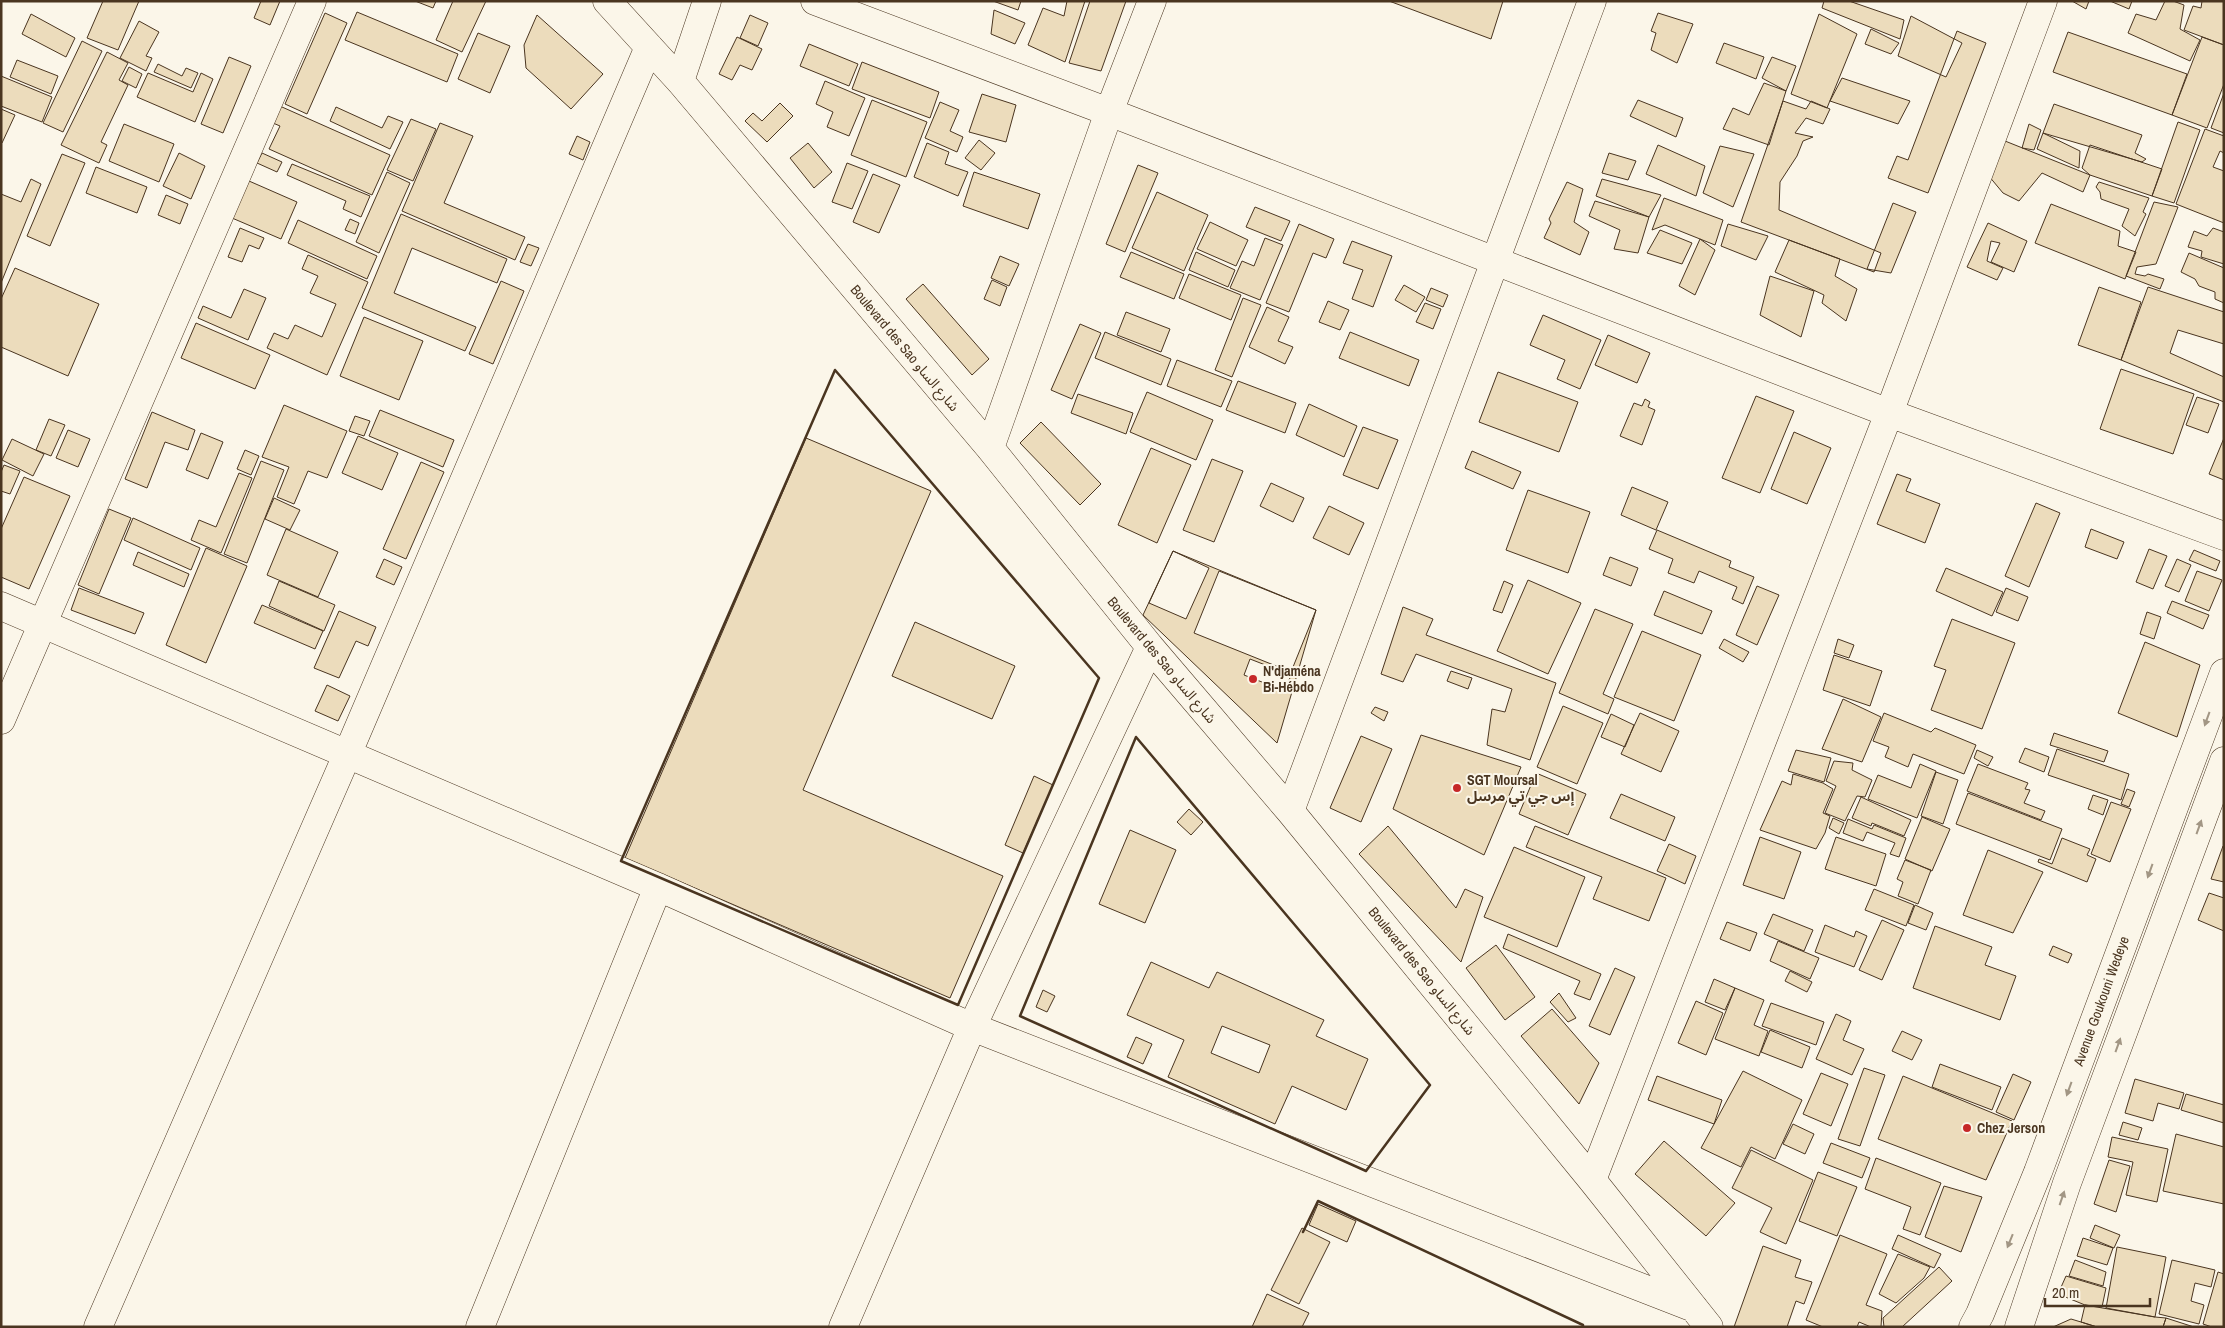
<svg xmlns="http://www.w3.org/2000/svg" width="2225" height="1328" font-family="'Archivo Narrow','Noto Sans Arabic',sans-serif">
	<rect width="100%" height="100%" fill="#fbf6e9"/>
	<path fill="#ecdcbc" stroke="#4a3520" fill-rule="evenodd" d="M103,1h36l-21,49 -31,-12z
		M261,1h19l-10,24 -16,-7z
		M415,1h21l-3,7z
		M453,1h33l-24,51 -26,-12z
		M993,1h28l-3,9z
		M1067,1h18l-20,61 -37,-17 15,-37 21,8z
		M1090,1h36l-25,70 -32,-8z
		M1389,1h114l-12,38z
		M1824,1h25l55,19 -4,19 -78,-31z
		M2072,1h17l-3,8z
		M2110,1h22l-3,8z
		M2165,1h8l11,4 -4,24 20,11 -10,21 -62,-28 8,-19 20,6z
		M2202,1h22v44l-40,-15 9,-24 8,2z
		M994,10l31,13 -10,21 -24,-10z
		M357,12l101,42 -11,28 -102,-42z
		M325,13l22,10 -40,91 -22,-10z
		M1658,13l35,11 -16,39 -26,-13 5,-17 -5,-2z
		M31,14l44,24 -9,19 -44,-23z
		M1819,14l38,20 -30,74 -36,-14z
		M537,15l66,59 -32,35 -45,-41 -2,-23z
		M750,15l18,8 -10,23 -18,-8z
		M1911,16l51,27 -16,34 -48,-21z
		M139,21l20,11 -13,24 6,2 -6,13 -26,-13z
		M1871,29l28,14 -8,11 -26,-10z
		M1957,31l29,12 -58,150 -40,-15 9,-22 11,4z
		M2068,32l119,42 -15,41 -119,-43z
		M478,33l32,13 -20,47 -32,-14z
		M737,37l25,12 -10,21 -12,-5 -8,15 -13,-6z
		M2202,37l22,8v39l-17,44 -35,-13z
		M82,41l20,10 -39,81 -20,-9z
		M1724,43l40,14 -8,22 -40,-16z
		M809,44l49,20 -9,22 -49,-20z
		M107,52l21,11 -9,17 9,5 -27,57 6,3 -8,18 -38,-18z
		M229,57l22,9 -28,67 -22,-9z
		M1772,57l24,9 -10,25 -24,-13z
		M17,60l41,16 -7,18 -41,-17z
		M862,62l77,30 -9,26 -78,-29z
		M158,64l24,12 4,-8 12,5 -7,15 -37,-16z
		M129,67l13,7 -6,14 -14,-7z
		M148,73l45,19 8,-19 12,6 -18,43 -58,-25z
		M1,76l51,21 -10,25 -41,-16z
		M1842,78l68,23 -12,23 -68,-23z
		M825,81l40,17 -16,38 -22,-9 6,-15 -17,-8z
		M1764,83l22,8 -17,54 -46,-16 10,-21 16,7z
		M2224,93v40l-13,-5z
		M982,94l34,11 -10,37 -37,-10z
		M872,100l55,22 -21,55 -55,-22z
		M1638,100l45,18 -7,19 -46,-21z
		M1783,101l23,8 5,-8 19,8 -7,15 -17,-6 -11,15 18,4 -10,4 -6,15 -17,26 -1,28 102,43 -7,19 -133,-50z
		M940,102l19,8 -9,21 13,6 -6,15 -32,-14z
		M273,103l117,52 -18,40 -103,-46 11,-23 -14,-6z
		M780,103l13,13 -26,26 -22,-21 8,-8 9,8z
		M2054,104l88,31 -7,18 11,6 -4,3 -99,-29z
		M336,107l46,21 6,-12 15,6 -13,27 -60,-28z
		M1,109l14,6 -13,28 -1,-1z
		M411,119l25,10 -23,52 -26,-11z
		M2178,122l22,8 -26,73 -22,-7z
		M440,123l33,13 -29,67 81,34 -10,23 -113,-49z
		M124,124l50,20 -15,38 -50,-21z
		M2029,124l12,6 -7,20 -12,-2z
		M2205,129l19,7v17l-4,-2 -7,16 11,4v52l-48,-19z
		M2043,133l37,18 -1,17 -42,-19z
		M577,136l13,6 -7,18 -14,-6z
		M2000,139l90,36 -7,17 -41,-19 -23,28 -16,-8 -15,-18z
		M979,140l16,13 -14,17 -16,-12z
		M808,143l24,29 -18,16 -24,-30z
		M927,143l22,9 -4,12 23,8 -10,24 -44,-19z
		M1658,145l47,21 -9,30 -50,-22z
		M2090,145l72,24 -10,27 -62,-21 -8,-7z
		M1720,146l34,8 -21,53 -30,-14z
		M179,153l26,13 -14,33 -28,-13z
		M262,153l20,9 -5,10 -20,-9z
		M1609,153l27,8 -8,19 -26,-7z
		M62,154l23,9 -35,83 -23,-10z
		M847,163l21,8 -16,38 -20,-7z
		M292,164l78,32 -9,21 -18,-8 3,-8 -59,-26z
		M1138,165l20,8 -33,79 -19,-8z
		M96,167l51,20 -10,26 -51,-20z
		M387,172l23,11 -31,70 -23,-11z
		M974,172l66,22 -12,35 -65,-23z
		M873,174l27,11 -21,48 -26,-11z
		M31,179l10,5 -40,99v-89l20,8z
		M1602,179l59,16 -12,22 -53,-21z
		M249,181l48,21 -16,37 -49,-21z
		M1567,182l16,7 -9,33 15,10 -9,23 -36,-17 7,-15 -2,-4z
		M2099,182l50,16 -6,14 3,2 -11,22 -13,-10 7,-17 -28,-10 -1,-7 -4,-5z
		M1157,192l51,23 -24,56 -52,-23z
		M166,195l22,9 -8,20 -22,-9z
		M1664,198l59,22 -8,25 -50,-20 -13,5z
		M1595,201l54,16 -11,36 -24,-4 6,-19 -31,-14z
		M2154,202l24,5 -22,57 -19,3 -2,7 10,2 3,-2 16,5 -4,10 -34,-13z
		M1893,203l23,9 -25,61 -24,-4z
		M2051,204l69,27 -2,15 18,6 -11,27 -90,-36z
		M1255,207l35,14 -9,20 -35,-14z
		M401,214l106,45 -10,24 -85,-35 -18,45 82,34 -11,24 -103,-43z
		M350,219l9,4 -4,11 -10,-4z
		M298,220l79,36 -10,23 -79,-36z
		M1210,222l38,18 -12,26 -39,-17z
		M1988,223l39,18 -13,31 -23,-10 9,-19 -9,-2 -4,20 16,7 -6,12 -30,-13z
		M1299,224l35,15 -8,19 -13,-5 -24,59 -23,-9z
		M1728,224l40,12 -12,24 -35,-14z
		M240,228l24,10 -5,11 -10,-4 -7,17 -14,-5z
		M2213,228l11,4v32l-23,-7 1,-6 -14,-4 6,-16 13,5z
		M1660,230l32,13 -10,21 -35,-11z
		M1265,238l18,7 -23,55 -30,-12 12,-27 12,5z
		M1700,239l15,11 -20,45 -16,-9z
		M1789,240l51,19 -5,17 22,13 -11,32 -24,-18 2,-8 -49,-23z
		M1352,241l40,15 -19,51 -21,-8 11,-29 -20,-7z
		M528,244l11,4 -8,18 -11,-4z
		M1131,252l53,22 -10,25 -54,-22z
		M1196,252l39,18 -7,17 -39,-17z
		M2189,253l35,15v35l-9,-4v-7l-16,-6 -4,-7 -14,-7z
		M308,255l60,27 -41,93 -60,-27 7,-15 14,6 7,-14 27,12 14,-33 -26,-11 8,-17 -16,-7z
		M1000,256l19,8 -10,22 -18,-8z
		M15,268l84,36 -31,72 -67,-29v-48z
		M1189,274l52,21 -10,25 -52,-22z
		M1770,276l44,15 -13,46 -41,-22z
		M992,280l15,7 -7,19 -16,-7z
		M501,281l23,10 -31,73 -24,-10z
		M923,284l66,75 -17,16 -66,-76z
		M1404,285l21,12 -9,15 -21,-12z
		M2099,287l42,15 -20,58 -43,-15z
		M2148,287l76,25v32l-46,-14 -8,23 54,24v25l-103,-42z
		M1431,288l17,7 -5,12 -17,-7z
		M244,289l22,9 -18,42 -50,-22 5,-12 28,12z
		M1243,298l18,7 -29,72 -17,-7z
		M1328,301l21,9 -9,20 -21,-8z
		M1425,303l16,6 -8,20 -17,-7z
		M1267,307l22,10 -11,24 15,6 -8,17 -36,-17z
		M1126,312l44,17 -9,23 -44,-17z
		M1543,315l58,25 -21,49 -23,-10 8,-19 -35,-15z
		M364,317l59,24 -24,59 -59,-24z
		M196,323l74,32 -15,34 -74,-31z
		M1080,324l21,9 -29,66 -21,-9z
		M1105,332l66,27 -10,26 -66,-27z
		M1350,332l69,28 -10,26 -70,-28z
		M1608,335l42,18 -13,30 -42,-18z
		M1177,360l55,21 -11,26 -54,-21z
		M2121,369l73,25 -21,60 -73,-25z
		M1498,372l80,30 -19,50 -80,-30z
		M1238,381l58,22 -11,30 -59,-23z
		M1147,392l66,28 -17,40 -66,-28z
		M1078,394l55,19 -7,21 -55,-21z
		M1756,396l38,15 -34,82 -38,-15z
		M2197,397l22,7 -11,29 -22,-8z
		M1645,399l5,3 -2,5 7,3 -13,35 -22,-9 14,-33 8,3z
		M1309,404l48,22 -13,31 -48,-22z
		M284,405l63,26 -20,47 -19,-7 -14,33 -17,-7 12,-30 -27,-10z
		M380,410l74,30 -11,27 -74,-31z
		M152,412l43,18 -7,20 -23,-8 -18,46 -22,-9z
		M355,416l15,5 -6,15 -15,-5z
		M49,419l16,6 -14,31 -15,-6z
		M1041,422l60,62 -21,21 -60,-62z
		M1363,427l35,13 -20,49 -35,-14z
		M68,430l22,9 -12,28 -22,-9z
		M1794,432l37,16 -24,56 -36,-15z
		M201,433l22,9 -15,37 -22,-9z
		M358,436l40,17 -16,37 -40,-17z
		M806,438l125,53 -128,299 200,86 -53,122 -325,-140z
		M2224,438v42l-15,-6z
		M12,439l32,15 -11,22 -31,-16z
		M1151,448l40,17 -34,78 -39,-18z
		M245,450l14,6 -8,19 -14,-6z
		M1472,451l49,21 -8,17 -48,-21z
		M1212,459l31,12 -29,71 -31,-12z
		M261,461l23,9 -37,93 -23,-9z
		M421,462l23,10 -38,87 -23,-10z
		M4,465l16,6 -10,23 -9,-3v-19z
		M239,473l13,5 -31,75 -30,-13 8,-20 17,7z
		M1897,474l14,5 -5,12 34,13 -15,39 -48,-19z
		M24,477l46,19 -41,93 -28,-12v-48z
		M1271,483l33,15 -11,24 -33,-16z
		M1632,487l36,15 -12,28 -35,-15z
		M1528,490l62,22 -22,61 -62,-23z
		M274,498l26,12 -10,20 -25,-11z
		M2036,503l24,10 -31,74 -24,-11z
		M1329,506l35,17 -15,32 -36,-17z
		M109,509l22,9 -32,76 -21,-9z
		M133,518l67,30 -9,22 -67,-30z
		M286,529l52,23 -20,45 -51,-22z
		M2091,529l33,13 -7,17 -32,-12z
		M1657,530l74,31 -2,6 25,10 -11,27 -11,-5 5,-12 -38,-16 -5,12 -26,-10 5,-14 -24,-10z
		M206,548l41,18 -41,97 -40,-18z
		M2149,549l18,7 -14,33 -17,-7z
		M2194,550l26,11 -4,10 -27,-11z
		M1173,551l36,17 -23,51 -37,-16z
		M1173,551l143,59 -39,133 -134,-128z
		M138,552l51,22 -5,13 -51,-22z
		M1610,557l28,11 -7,18 -28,-11z
		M384,559l18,8 -8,18 -18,-8z
		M2177,559l14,6 -12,27 -14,-6z
		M1946,568l57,24 -11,24 -56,-25z
		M1219,571l97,39 -25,62 -97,-39z
		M2197,571l25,9 -13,31 -24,-10z
		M1528,580l53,23 -33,71 -51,-23z
		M279,581l56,24 -11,26 -55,-25z
		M1504,581l9,4 -11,28 -9,-3z
		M1757,586l22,9 -22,50 -21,-10z
		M79,588l65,25 -9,21 -64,-24z
		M2006,588l22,9 -10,24 -22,-9z
		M1664,591l48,20 -10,23 -48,-19z
		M2172,601l37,14 -6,14 -36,-16z
		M262,605l61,26 -8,18 -61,-26z
		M1403,607l30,12 -7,16 130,48 -26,77 -43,-15 5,-36 13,3 7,-23 -96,-35 -13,28 -22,-8z
		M1595,609l38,15 -30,70 11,5 -6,15 -49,-21z
		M339,611l37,16 -8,19 -12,-5 -17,37 -25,-10z
		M2147,612l14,5 -7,22 -14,-5z
		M1952,619l63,24 -33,86 -51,-19 15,-40 -12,-4z
		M915,622l100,44 -23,53 -100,-43z
		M1642,631l59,24 -27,66 -60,-24z
		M1724,639l25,13 -6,10 -24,-14z
		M1838,639l16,6 -5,13 -15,-5z
		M2145,642l55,23 -23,72 -59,-24z
		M1834,655l48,16 -12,35 -47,-16z
		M1250,659l41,16 -6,16 -41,-16z
		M1451,671l21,7 -4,11 -21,-8z
		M327,685l23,11 -12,25 -23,-10z
		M1843,699l38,18 -19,45 -40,-13z
		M1563,706l40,17 -26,61 -40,-17z
		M1375,707l13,5 -4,9 -13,-8z
		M1640,713l39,18 -18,41 -40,-18z
		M1884,713l47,19 4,-4 41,17 -12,29 -51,-20 -5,13 -23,-10 4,-10 -16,-6z
		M1611,714l23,11 -9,22 -24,-10z
		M2054,733l54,18 -4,11 -54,-17z
		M1421,735l100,32 -37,88 -91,-46z
		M1361,736l31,13 -31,73 -31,-14z
		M2025,748l24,9 -5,15 -25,-10z
		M2057,749l72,25 -8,26 -73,-25z
		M1796,750l35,8 -7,24 -36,-11z
		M1977,750l16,7 -5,9 -14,-8z
		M1834,761l19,2 -1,7 20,10 -7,17 -8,-1 -12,25 -20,-8 11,-27 -10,-5z
		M1920,764l16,7 -19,47 -49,-19 10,-24 33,13z
		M1978,764l50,19 -3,6 5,1 -6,13 21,8 -4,9 -74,-29z
		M1936,772l22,8 -15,44 -22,-8z
		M1536,773l50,21 -18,41 -49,-21z
		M1793,774l30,9 10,6 -10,24 7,3 -5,17 -9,16 -56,-19 22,-49 9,4z
		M1034,776l19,9 -30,68 -18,-8z
		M2127,789l8,3 -6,15 -8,-3z
		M1968,793l94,36 -12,31 -94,-36z
		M1621,794l54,23 -10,24 -55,-23z
		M2093,795l15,5 -5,15 -15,-6z
		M1861,797l50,23 -7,16 -32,-13 -1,3 -19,-8z
		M2111,802l20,7 -21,53 -19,-8z
		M1189,809l14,13 -12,13 -14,-13z
		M1922,817l28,12 -18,42 -27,-12z
		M1833,818l11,5 -5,11 -10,-6z
		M1848,819l24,10 2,-4 32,13 -7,19 -9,-3 5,-11 -28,-11 -4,9 -20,-8z
		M1388,826l68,82 9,-19 18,8 -22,65 -102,-108z
		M1535,826l131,52 -17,43 -56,-22 9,-22 -76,-30z
		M1130,830l46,20 -31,73 -46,-19z
		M1760,837l41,15 -17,47 -41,-14z
		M1836,837l50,17 -10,32 -51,-17z
		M2062,838l28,11 -3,6 9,4 -9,23 -49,-20 1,-3 13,5z
		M1669,844l27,12 -11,28 -28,-13z
		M2223,846l1,1v35l-13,-3z
		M1514,847l71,30 -28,70 -73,-30z
		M1988,850l55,22 -30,61 -50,-18z
		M1905,860l26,10 -13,34 -20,-8 5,-14 -6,-3z
		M1874,889l40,16 -8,21 -41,-16z
		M2209,893l15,5v33l-26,-11z
		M1915,905l18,8 -7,17 -18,-7z
		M1773,914l40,16 -9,21 -40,-17z
		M1882,920l22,10 -22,50 -23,-10z
		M1727,922l30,11 -7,18 -30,-12z
		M1825,925l29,12 2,-6 11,5 -13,31 -39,-15z
		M1935,926l57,21 -7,18 31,11 -16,44 -87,-32z
		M1508,934l93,40 -11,26 -16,-6 6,-13 -77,-33z
		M1778,941l41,17 -9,21 -40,-18z
		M1496,945l39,52 -30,23 -39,-52z
		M2053,946l19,8 -4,9 -19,-8z
		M1151,962l58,26 8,-16 107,48 -8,16 52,23 -22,51 -54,-24 -17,38 -107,-47 16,-37 -57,-25zM1222,1026l48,19 -11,28 -48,-20z
		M1615,968l20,9 -25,58 -21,-9z
		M1790,971l22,11 -5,10 -22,-11z
		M1714,979l21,9 -10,22 -20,-8z
		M1735,988l29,12 -10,25 14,6 -9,25 -44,-17z
		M1043,990l12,6 -8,16 -11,-5z
		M1559,993l17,25 -8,4 -18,-20z
		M1696,1001l27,12 -17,42 -28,-12z
		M1771,1003l53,19 -8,23 -54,-19z
		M1552,1009l47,54 -20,41 -58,-68z
		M1836,1014l15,7 -8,19 21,9 -12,26 -36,-16z
		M1770,1030l40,17 -8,21 -41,-16z
		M1902,1031l20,9 -10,20 -20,-9z
		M1136,1037l16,7 -9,20 -16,-7z
		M1940,1064l61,23 -9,23 -60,-23z
		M1864,1068l21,7 -25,71 -22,-7z
		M1743,1071l59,29 -27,59 -24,-12 -10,20 -40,-19z
		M1821,1073l27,11 -17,42 -28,-12z
		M2013,1074l18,8 -17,38 -18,-8z
		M1657,1076l65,24 -8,24 -66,-24z
		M1903,1076l109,45 -26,59 -108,-41z
		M2135,1079l49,14 -5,16 -21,-6 -5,18 -28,-8z
		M2186,1094l38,11v18l-43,-13z
		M2123,1122l19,6 -4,12 -19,-5z
		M1793,1124l21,10 -9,20 -22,-10z
		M2176,1134l48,13v57l-61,-13z
		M2112,1137l56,12 -11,53 -31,-7 7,-33 -25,-5z
		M1664,1141l71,62 -29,33 -71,-62z
		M1831,1143l39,15 -8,20 -39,-15z
		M1751,1150l62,30 -27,64 -26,-12 12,-24 -40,-20z
		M1876,1158l65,25 -21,52 -17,-6 8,-22 -46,-18z
		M2109,1160l21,6 -14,46 -22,-8z
		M1818,1172l39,15 -20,49 -38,-15z
		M1944,1186l38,11 -21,55 -36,-15z
		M1318,1204l38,17 -9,21 -38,-17z
		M2095,1225l25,10 -6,13 -24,-10z
		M1302,1228l28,14 -31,62 -28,-14z
		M1840,1235l47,19 -21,51 16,6 -1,16h-10l-12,-5 -2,5h-34l-17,-7z
		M1898,1235l43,19 -7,14 -42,-19z
		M2083,1238l30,10 -6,17 -30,-9z
		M1763,1246l38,14 -6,17 17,5 -8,22 -8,-3 -9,26h-53z
		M2117,1247l49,10 -11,60 -49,-9z
		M1898,1254l32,13 -6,11 -28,25 -17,-9z
		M2075,1260l31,12 -3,14 -34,-10z
		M2172,1260l43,10 -4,17 -16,-4 -4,18 13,4 -5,19 -40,-10z
		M1939,1267l13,14 -50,46h-18l-1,-9z
		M2218,1272l6,2v53h-12l-9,-3z
		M2066,1276l40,12 -4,19 -17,-2 -27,-11z
		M1267,1294l42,19 -7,14h-50z
		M2085,1305l70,12 11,1 -3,9h-66l-16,-5z
		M2166,1318l28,9h-31z
		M2071,1319l10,3 16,5h-44z"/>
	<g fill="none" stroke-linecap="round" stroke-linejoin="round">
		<g stroke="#4a3520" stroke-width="29">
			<path id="minor" d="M607,1l73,80 310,367 160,199 140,164 302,369 117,147
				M815,1l294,111 780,301 335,123
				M680,81l27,-80
				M990,448l119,-336 43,-111
				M1,606l657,281 314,140 722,281
				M1,720l311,-719
				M1290,811l302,-810
				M1592,1180l297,-767 154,-412
				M98,1327l249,-572 302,-708
				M480,1327l178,-440
				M843,1327l129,-300 178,-380
				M1973,1327l7,-13 58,-142 186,-499
				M2019,1327l48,-144 157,-422"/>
		</g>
		<use href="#minor" stroke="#fbf6e9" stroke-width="28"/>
		<path stroke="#4a3520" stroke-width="2.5" d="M835,370l264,308 -141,327 -337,-144z
			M1136,737l294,348 -64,86 -346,-155z
			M1303,1232l15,-31 265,124v2"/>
	</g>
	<defs><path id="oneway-solid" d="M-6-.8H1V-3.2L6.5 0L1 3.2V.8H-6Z" transform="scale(1.25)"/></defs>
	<g fill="#a29684">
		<use href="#oneway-solid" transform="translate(2207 719) rotate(110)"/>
		<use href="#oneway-solid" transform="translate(2199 827) rotate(-70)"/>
		<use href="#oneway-solid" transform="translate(2150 871) rotate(110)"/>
		<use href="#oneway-solid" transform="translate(2118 1045) rotate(-70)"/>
		<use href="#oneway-solid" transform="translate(2069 1089) rotate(110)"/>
		<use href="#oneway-solid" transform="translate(2062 1198) rotate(-71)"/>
		<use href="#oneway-solid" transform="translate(2010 1241) rotate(112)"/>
	</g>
	<g fill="#c62828" stroke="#fbf6e9" stroke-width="2">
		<circle cx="1253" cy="679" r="5"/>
		<circle cx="1457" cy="788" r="5"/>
		<circle cx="1967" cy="1128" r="5"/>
	</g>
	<g text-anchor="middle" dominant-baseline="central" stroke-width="4" stroke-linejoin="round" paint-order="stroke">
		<g font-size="14" fill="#4a3520" stroke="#fbf6e9">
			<text transform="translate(905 348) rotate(50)">Boulevard des Sao شارع الساو</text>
			<text transform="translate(1162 660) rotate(50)">Boulevard des Sao شارع الساو</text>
			<text transform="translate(1422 971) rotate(51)">Boulevard des Sao شارع الساو</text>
			<text transform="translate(2101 1001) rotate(-70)">Avenue Goukouni Wedeye</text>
		</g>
		<g font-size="14" font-weight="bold" fill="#4a3520" stroke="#fbf6e9" text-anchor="start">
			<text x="1263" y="671">N'djaména<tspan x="1263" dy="16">Bi-Hébdo</tspan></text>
			<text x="1467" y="780">SGT Moursal<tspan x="1467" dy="16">إس جي تي مرسل</tspan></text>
			<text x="1977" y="1128">Chez Jerson</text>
		</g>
	</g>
	<rect width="2225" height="1328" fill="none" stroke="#4a3520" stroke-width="5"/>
	<path d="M2045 1298v8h105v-8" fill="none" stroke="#4a3520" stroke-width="2.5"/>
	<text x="2052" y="1298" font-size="15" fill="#4a3520" stroke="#fbf6e9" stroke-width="4" paint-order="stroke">20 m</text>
</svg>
